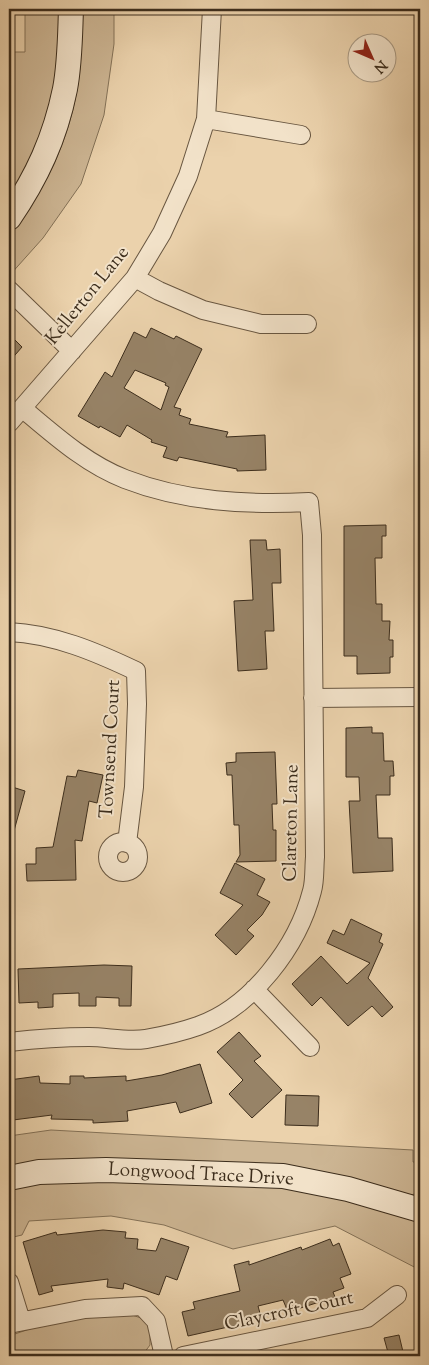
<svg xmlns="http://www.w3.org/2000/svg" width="429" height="1365" font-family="'Sorts Mill Goudy',serif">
	<rect width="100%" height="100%" fill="#ebd2ac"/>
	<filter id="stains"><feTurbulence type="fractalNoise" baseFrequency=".004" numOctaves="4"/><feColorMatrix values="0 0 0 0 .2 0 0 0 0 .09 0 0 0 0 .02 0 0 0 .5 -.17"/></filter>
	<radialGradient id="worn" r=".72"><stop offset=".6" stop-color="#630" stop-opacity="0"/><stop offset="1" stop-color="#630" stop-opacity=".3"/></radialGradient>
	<path fill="#cdb694" stroke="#847258" d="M25,9h40l-14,114 -42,83v-154h16z
		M82,9h32v35l-10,71 -23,69 -38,54 -34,38v-43c40,-45 66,-106 71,-167 2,-19 2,-38 2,-57z
		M51,1130l362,20v12h7v27l-6,5 -8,3 -37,-12 -360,-16v-33z
		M67,1179l132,2 111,9 96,26 14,5v49l-85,-44 -102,23 -69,-24 -53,-9 -82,5 -7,14 -13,3v-49z
		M132,1315l12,4 6,7v19l-6,8 -5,3h-130v-20l35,-12 39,-6z"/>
	<path fill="#978367" stroke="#3c2d1c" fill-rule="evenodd" d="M151,328l23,11 2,-3 26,13 -28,58 7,2 -2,6 12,4 -2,5 39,8 -2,5 39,-2 1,35 -29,1v-2l-58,-12 -2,4 -14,-4 4,-10 -16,-5 1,-2 -25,-15 -7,12 -20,-11 -1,2 -21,-12 27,-44 7,5 22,-45 12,6zM135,370l31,13 -1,2 4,2 -8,23 -37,-22z
		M9,334l13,13 -13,15z
		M386,525v11h-4v22h-7l1,46h6v17h8l-1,19h4v17h-3v16l-33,1v-18h-13v-130z
		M250,540h16l1,10 13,-1 1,34h-9l2,48h-9l2,38 -29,2 -4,-70 19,-1z
		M372,727v6h11l1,28h9l1,15h-4v19h-14l2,43h14l1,33 -40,2 -4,-72h11l-1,-24h-13v-49z
		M275,752l2,52h-5l1,26h3v31l-40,1 4,-7 -1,-30h-5l-2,-50h-5l-1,-12 10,-1v-9z
		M78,770l25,5 -6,28 -8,-2 -7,40 -7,-1 1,40 -49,1 -1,-17h10v-16l17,-1 14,-71 9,1z
		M9,786l16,5 -13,47h-3z
		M235,863l30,16 -8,16 13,7 -8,13 -15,15 7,6 -18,19 -21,-20 28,-30 -23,-12z
		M351,919l31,15 -3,8 4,2 -15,34 25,29 -11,10 -10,-11 -24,20 -27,-29 -9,9 -20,-22 29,-28 26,28 23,-21 -43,-20 6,-13 11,5z
		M104,965l28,1 -1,40h-12v-8l-23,-1v9h-17v-13l-26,1v13l-15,1v-6l-19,1 -1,-34z
		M239,1032l22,24 -7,5 28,29 -30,28 -23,-24 14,-14 -26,-28z
		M200,1064l12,39 -32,10 -4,-11 -49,9 1,10 -35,2v-3l-42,-1 1,-4 -39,5 -4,-40 30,-4 1,7 30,1v-8h14v2l42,-2v5l36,-6z
		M286,1095l33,1 -1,30 -33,-1z
		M103,1230l23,2 -1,6 13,1 -1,10 19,2 5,-13 28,9 -12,33 -11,-4 -7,19 -35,-12 -1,6 -16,-2 1,-8 -57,7 2,5 -14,4 -16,-53 33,-10 1,3z
		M330,1239l3,7 6,-3 12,31 -11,4 4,10 -11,4 2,5 -47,15 -5,-12 -25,6 3,11 -24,6v2l-49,11 -6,-24 13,-3 -2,-7 47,-11 -6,-26 15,-4v4l52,-18 1,3z
		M399,1335l5,21h-15l-5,-18z"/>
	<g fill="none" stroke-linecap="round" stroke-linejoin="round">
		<g stroke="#685640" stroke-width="20">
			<path id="street" d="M206,119l95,16
				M135,278l24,13 44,19 58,14h46
				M9,290l63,61
				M9,423l126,-145 27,-45 26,-57 18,-57 6,-110
				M9,632c45,2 87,20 127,39l1,33 -3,83 -7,56
				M313,698l107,-1
				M108 857a15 15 0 1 1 30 0a15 15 0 1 1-30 0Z
				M254,989l56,58
				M9,1042c26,-3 53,-5 80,-5 18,0 38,5 57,2 17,-3 35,-7 52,-13 54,-19 100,-80 114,-135 3,-10 2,-23 3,-34l-3,-322 -3,-33c-62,3 -125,0 -184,-23 -39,-15 -72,-45 -103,-71
				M9,1282l12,39
				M9,1324l76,-15 57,-3 14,15 8,35
				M183,1356l184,-38 30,-23"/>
		</g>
		<g stroke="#3c2d1c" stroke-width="26">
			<path id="secondary" d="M9,218c28,-41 46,-80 56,-129 5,-26 5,-54 6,-80
				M9,1178l30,-6 67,-2 177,6 65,13 72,21"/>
		</g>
		<use href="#street" stroke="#f2e2c9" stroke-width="18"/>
		<use href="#secondary" stroke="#f2e2c9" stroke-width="24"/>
	</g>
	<g text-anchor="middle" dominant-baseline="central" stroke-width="4" stroke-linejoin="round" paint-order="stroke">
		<g font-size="19" fill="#3c2d1c" stroke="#f2e2c9">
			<text transform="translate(88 296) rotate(-51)">Kellerton Lane</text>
			<text transform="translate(111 749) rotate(-87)">Townsend Court</text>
			<text transform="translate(292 823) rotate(-89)">Clareton Lane</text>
			<text transform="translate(201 1175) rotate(3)">Longwood Trace Drive</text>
			<text transform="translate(289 1312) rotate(-12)">Claycroft Court</text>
		</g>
	</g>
	<rect width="429" height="1365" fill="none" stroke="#ebd2ac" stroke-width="30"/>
	<rect x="10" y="10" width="409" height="1345" fill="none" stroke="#3c2d1c" stroke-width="2.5"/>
	<rect x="15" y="15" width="399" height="1335" fill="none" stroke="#3c2d1c"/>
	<g transform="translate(372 58) rotate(135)"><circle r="24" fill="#f2e2c9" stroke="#a99a84"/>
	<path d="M0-4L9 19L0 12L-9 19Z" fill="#8f2418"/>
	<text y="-8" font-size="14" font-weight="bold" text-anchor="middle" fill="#3c2d1c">N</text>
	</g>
	<rect width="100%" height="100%" filter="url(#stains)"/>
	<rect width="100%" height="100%" fill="url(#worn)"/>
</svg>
